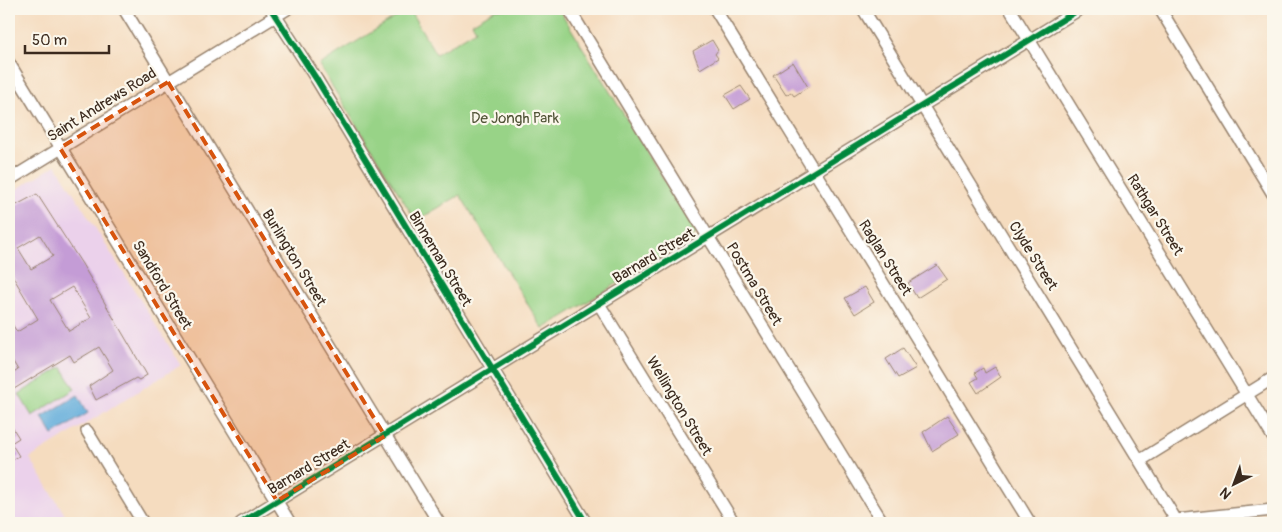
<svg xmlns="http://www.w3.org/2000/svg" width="1282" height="532" font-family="Pangolin,sans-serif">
	<rect width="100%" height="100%" fill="#fbf7ec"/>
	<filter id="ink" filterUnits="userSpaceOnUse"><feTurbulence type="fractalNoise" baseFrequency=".02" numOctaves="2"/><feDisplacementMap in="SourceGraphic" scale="10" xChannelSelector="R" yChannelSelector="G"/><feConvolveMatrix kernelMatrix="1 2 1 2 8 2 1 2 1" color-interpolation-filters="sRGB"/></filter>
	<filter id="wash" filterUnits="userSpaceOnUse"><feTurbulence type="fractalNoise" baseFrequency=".0096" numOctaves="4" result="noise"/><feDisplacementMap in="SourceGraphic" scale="20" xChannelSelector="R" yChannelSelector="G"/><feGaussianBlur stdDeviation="1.12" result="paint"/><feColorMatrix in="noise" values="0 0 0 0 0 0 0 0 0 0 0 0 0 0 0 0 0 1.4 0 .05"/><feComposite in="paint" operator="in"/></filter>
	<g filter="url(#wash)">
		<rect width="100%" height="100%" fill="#f5dcbf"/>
		<path fill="#ebd1eb" d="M56,165l125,200 -151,93 40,65h-61v-329z"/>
		<path fill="#98d387" stroke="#6a7e52" d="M409,9l27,45 40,-24 -4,-7 24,-14h63l137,223 -1,4 -152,93 -83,-134 -44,26 -97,-156z
			M62,367l13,22 -43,27 -13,-22z"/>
		<path fill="#63addb" stroke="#4f6c7c" d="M78,395l10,18 -35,22 -11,-18z"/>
		<g id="blocks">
			<path fill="#c49cd6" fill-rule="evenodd" d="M712,40l6,10 -3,4 3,4 -18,11 -7,-18z
				M793,62l15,25 -14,9 -3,-4 -5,3 -13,-20z
				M741,86l9,13 -16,10 -9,-14z
				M37,194l45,70 65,111 -8,5 -3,-2 -40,22 -7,-14 24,-16 -14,-23 -25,15 -4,-7 -61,37v-16l9,-6 -9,-15v-36l8,13 21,-13 -29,-49v-61zM40,235l13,21 -22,13 -13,-21zM72,287l19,31 -22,13 -19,-31z
				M937,265l10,14 -30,19 -9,-15z
				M865,287l9,15 -19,12 -10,-16z
				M903,348l13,20 -18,10 -12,-19z
				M995,367l6,10 -23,16 -7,-11 7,-4 -3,-5 8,-5 2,5z
				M947,416l12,18 -27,17 -9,-19z
				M9,422l10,16 -8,5 8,13 -10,6z"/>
		</g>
	</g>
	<g filter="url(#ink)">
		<use href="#blocks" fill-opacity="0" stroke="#98836e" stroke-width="1"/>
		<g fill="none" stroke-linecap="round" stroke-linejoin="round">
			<g stroke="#98836e" stroke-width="14">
				<path id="minor" d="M124,9l315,514
					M271,9l46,71 269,443
					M569,9l314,514
					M715,9l315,514
					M863,9l313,511
					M1010,9l263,428
					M1160,9l113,185
					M9,63l281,460
					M9,180l278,-171
					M599,304l135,219
					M87,431l56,92
					M1141,460l132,-82
					M241,523l839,-514
					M1168,523l8,-3 97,-10"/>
			</g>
			<use href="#minor" stroke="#fff" stroke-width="11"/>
			<g stroke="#fbf7ec" stroke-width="9">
				<path id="cycleway" d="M271,9l46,71 269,443
					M241,523l839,-514"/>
			</g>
			<use href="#cycleway" stroke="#00873e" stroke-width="6"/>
		</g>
	</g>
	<path fill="#d7540e" fill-opacity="0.2" stroke="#d7540e" stroke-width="4" stroke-dasharray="10 6" stroke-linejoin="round" d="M168,82l217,354 -108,65 -217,-353z"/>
	<g text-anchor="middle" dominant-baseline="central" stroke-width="4.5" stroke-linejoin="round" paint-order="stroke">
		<g font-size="15" fill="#3b2a1e" stroke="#fbf7ec">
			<text transform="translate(102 105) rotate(-32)">Saint Andrews Road</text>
			<text transform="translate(1155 215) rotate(58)">Rathgar Street</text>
			<text transform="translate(654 256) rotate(-31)">Barnard Street</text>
			<text transform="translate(1033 256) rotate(58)">Clyde Street</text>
			<text transform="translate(294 258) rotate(59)">Burlington Street</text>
			<text transform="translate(885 258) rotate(58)">Raglan Street</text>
			<text transform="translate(440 259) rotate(59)">Binneman Street</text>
			<text transform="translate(754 284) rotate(59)">Postma Street</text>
			<text transform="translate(162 285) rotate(59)">Sandford Street</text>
			<text transform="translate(679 406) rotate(59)">Wellington Street</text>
			<text transform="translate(309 467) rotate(-31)">Barnard Street</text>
		</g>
		<g font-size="15" fill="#525438" stroke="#fbf7ec">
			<text x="515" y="118">De Jongh Park</text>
		</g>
	</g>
	<rect width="1282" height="532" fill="none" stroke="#fbf7ec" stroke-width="30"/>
	<g transform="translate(1234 484) rotate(222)" stroke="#fbf7ec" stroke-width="4" paint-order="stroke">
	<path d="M0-4L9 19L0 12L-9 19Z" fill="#3b2a1e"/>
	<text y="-8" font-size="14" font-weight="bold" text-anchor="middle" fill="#3b2a1e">N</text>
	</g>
	<path d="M25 45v8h84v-8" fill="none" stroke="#3b2a1e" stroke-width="2.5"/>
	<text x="32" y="45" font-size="15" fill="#3b2a1e" stroke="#fbf7ec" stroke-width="4" paint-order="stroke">50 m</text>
</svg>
